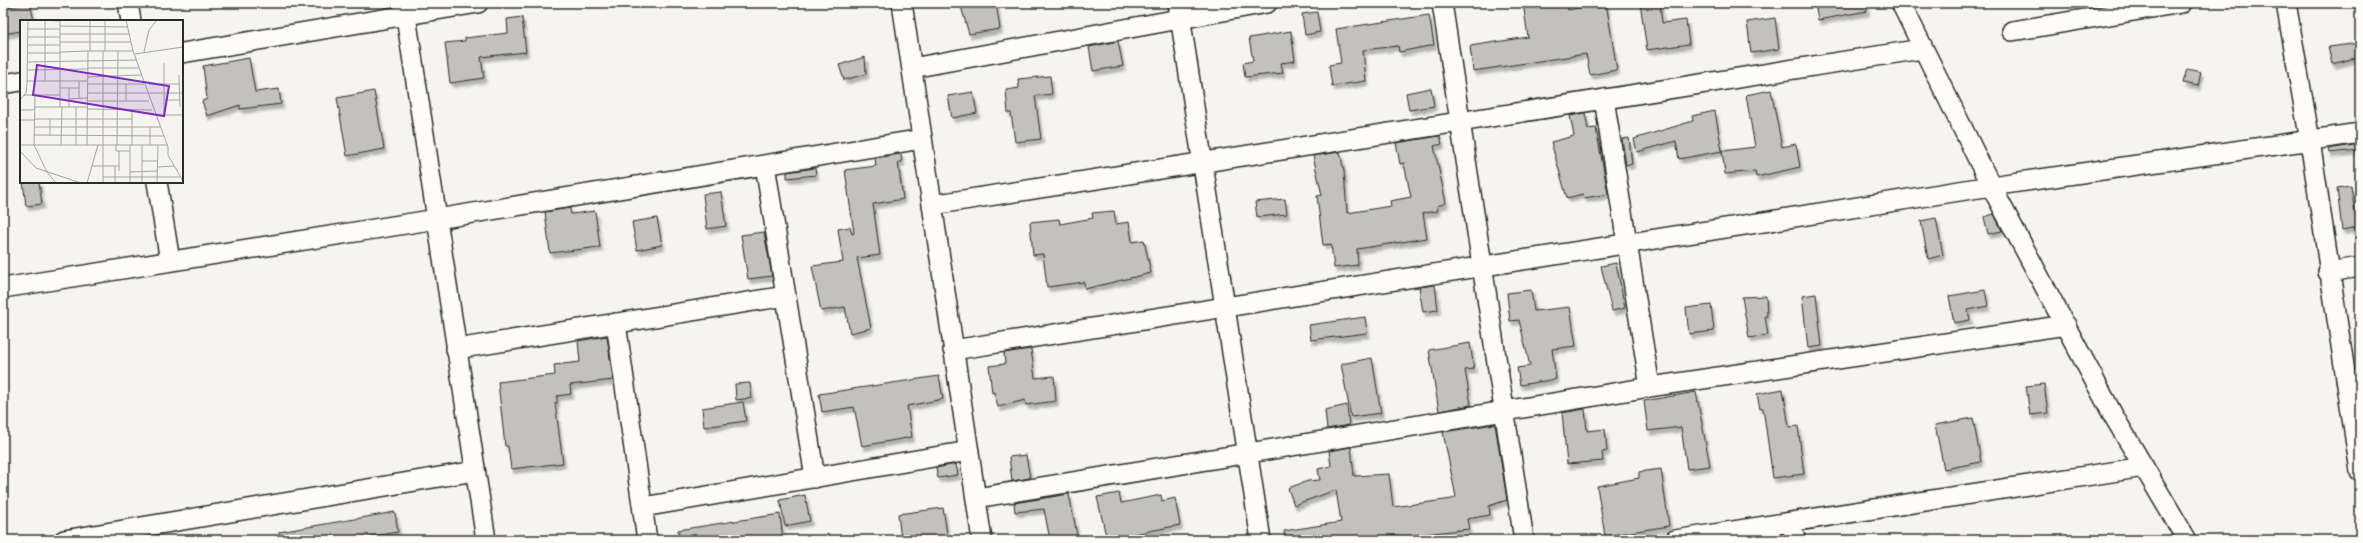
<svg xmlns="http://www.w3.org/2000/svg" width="2363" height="543" font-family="'Architects Daughter',sans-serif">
	<defs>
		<filter id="shadow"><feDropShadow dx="2.5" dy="4.5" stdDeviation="1" flood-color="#0004"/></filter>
	</defs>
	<rect width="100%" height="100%" fill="#f5f4ef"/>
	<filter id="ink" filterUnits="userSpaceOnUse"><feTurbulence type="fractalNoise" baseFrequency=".025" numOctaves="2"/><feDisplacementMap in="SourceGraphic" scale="8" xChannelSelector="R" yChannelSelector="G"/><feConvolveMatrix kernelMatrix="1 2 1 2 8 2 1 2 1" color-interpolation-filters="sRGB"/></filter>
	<g filter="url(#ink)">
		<path fill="#c2c1be" stroke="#2b2b2b" filter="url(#shadow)" d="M30,3l4,18h-13v10l-18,3v-26z
			M960,3h36l4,26 -31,5z
			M1523,3h44l1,7 38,-7 11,67 -27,5 -4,-21 -113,17 -3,-25 58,-9z
			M1640,3h20l2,20 24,-3 3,24 -42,6z
			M1815,3h51l1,8 -49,9z
			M1317,12l3,20 -15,3 -3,-21z
			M1429,15l5,30 -35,7 -1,-6 -35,4 3,31 -34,5 -3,-21 12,-2 -5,-34z
			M522,17l4,35 -45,5 3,21 -34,5 -5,-40 20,-2v-3l43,-5 -1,-14z
			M1775,18l4,31 -28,4 -4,-31z
			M1291,31l4,30 -14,2 2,10 -38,4 -2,-14 10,-2 -4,-23z
			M1118,41l5,25 -30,5 -4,-24z
			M2360,43v14l-28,7 -4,-17z
			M865,57l1,17 -22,6 -5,-15z
			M249,58l6,34 24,-3 2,15 -41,5v-4l-33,11 -5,-15 5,-2 -4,-33z
			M2187,69l14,3 -3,14 -15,-3z
			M1050,76l2,18 -17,2 6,43 -26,3 -4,-29h-3l-2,-23 13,-2 -1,-9z
			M1431,88l3,18 -25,4 -3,-17z
			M1771,90l11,57 14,-3 4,23 -44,10 -1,-6 -30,3 -3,-23 33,-4 -9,-52z
			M374,91l10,58 -37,7 -10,-58z
			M973,92l4,21 -25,5 -4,-22z
			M1715,111l7,40 -43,8 -3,-18 -39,11 -3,-13 59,-18 -1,-5z
			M1585,113l3,16 8,-1 12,66 -24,4 -1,-4 -16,4 -16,-56 23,-6 -4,-20z
			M1440,136l2,8 -8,2 12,57 -9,3 1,5 -15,2 4,25 -70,11 1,16 -24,3 -3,-24 -8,1 -6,-49 5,-1 -9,-39 27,-4 4,19 3,42 44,-7 -1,-5 21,-4 -7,-34 -4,1 -4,-21z
			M1629,138l3,26 -6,1 -4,-26z
			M2360,144v6l-31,3 -1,-4z
			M901,154l1,8h-4l5,37 -30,5 7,51 -23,3 14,70 -21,5 -5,-26 -24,4 -9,-45 31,-4 -5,-33 12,-2 2,7 2,-1 -9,-63 31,-4 -1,-8z
			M815,168l1,7 -29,3v-6z
			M23,182h16l3,22 -16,2z
			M2351,186l6,41 -15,3 -5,-42z
			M721,192l5,34 -19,3 -4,-35z
			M1285,199l2,15 -30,3 -2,-15z
			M570,208l1,6 24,-3 5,36 -50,6 -5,-41z
			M1114,211l2,13 13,-2 3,20 12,-2 7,33 -66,16 -1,-7 -37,5 -4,-33 -10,1 -3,-33 29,-3 1,5 33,-6 -1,-5z
			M1994,214l8,17 -14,3 -4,-17z
			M657,218l5,27 -25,5 -5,-28z
			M1936,218l7,37 -15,4 -7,-38z
			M764,232l8,44 -24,3 -7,-44z
			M1616,263l9,45 -13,3 -11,-45z
			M1435,285l3,25 -15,2 -4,-25z
			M1531,290l3,21 36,-4 6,39 -24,3 4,30 -36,6 -3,-17 13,-2 -11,-46 -9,1 -3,-28z
			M1985,290l3,16 -20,4 2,10 -16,3 -5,-27z
			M1816,294l6,52 -14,2 -6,-52z
			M1766,296l1,20h-2l3,19 -19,3 -7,-41z
			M1711,305l3,26 -25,3 -3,-26z
			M1365,317l2,16 -56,7 -2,-15z
			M607,336l6,44 -43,5 1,9 -14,2v7h-2l8,60 -52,6 -3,-23h-3l-7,-64 57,-7 -1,-10 26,-3 -2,-21z
			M1470,343l4,26 -9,1 6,35 -32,6 -10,-61z
			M1031,349l4,29 19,-2 2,25 -30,4 -1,-5 -27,7 -4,-15 -2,1 -3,-27 16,-2 -1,-11z
			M1372,358l9,55 -30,4 -10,-53z
			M939,376l4,23 -36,7 5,31 -50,9 -8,-39 -32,5 -3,-18z
			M750,383l2,15 -16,2 -1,-16z
			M2044,384l4,29 -18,2 -4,-29z
			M1783,389l6,38 9,-1 6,48 -31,4 -10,-70 -3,1 -3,-15z
			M1696,392l14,74 -23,3 -6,-42 -33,4 -4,-30z
			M743,402l3,19 -42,6 -2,-19z
			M1347,405l2,20 -22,4 -2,-19z
			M1585,409l2,22 18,-2 2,22 -5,1 1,9 -36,3 -5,-51z
			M1973,418l8,44 -37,7 -9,-44z
			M1495,424l12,76 -18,6 1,9 -23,4 2,10 -71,8v-2l-34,5h-79l-1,-9 57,-9 -5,-32 -42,15 -6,-17 20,-7 12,-1 -2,-11 13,-3 -2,-15 22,-4 3,29 35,-2 4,33 59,-8 4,-2 -13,-65z
			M1026,455l4,23 -18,3 -3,-24z
			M956,464l2,11 -20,3 -2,-10z
			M1661,469l8,57 -64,10 -8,-50 42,-8v-6z
			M1119,493l2,10 40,-8 1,6 13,-3 5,27 -56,11 1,4h-18l-10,-43z
			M1069,494l9,46h-28l-6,-31 -29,3 -1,-9z
			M805,495l5,26 -25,5 -5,-26z
			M943,508l5,32h-47l-3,-26z
			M395,512l3,20 -49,8h-69l-1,-8z
			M780,514l3,26h-104l-1,-10z"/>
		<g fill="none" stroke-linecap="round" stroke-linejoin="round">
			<g stroke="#2b2b2b" stroke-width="22">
				<path id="street" d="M128,3l3,18
					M404,3l82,537
					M902,3l80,537
					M1178,3l83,537
					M1442,3l82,537
					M1901,3l90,183 122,229 74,125
					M2286,3l24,138 50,330
					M2012,31l170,-28
					M182,53l296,-50
					M912,68l355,-65
					M3,84l18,-3
					M1604,99l46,288
					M765,165l50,313
					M157,182l13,79
					M932,205l990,-156
					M2328,272l32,-5
					M3,288l434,-69 485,-80
					M616,323l31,217
					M456,349l330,-53
					M953,350l1038,-164 369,-53
					M976,498l674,-111 416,-62
					M643,507l326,-56
					M1792,522l3,18
					M64,540l411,-69
					M1675,540l469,-73"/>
			</g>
			<use href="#street" stroke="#fdfcf7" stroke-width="19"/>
		</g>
	</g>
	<g transform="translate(20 20)">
		<rect width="163" height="163" fill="#f5f4ef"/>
		<path fill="none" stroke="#a4a4a1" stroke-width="1" d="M18,0l22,1M70,0v31M106,0l7,31 35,96v8l15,26M40,6l68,1M8,9h32M40,14h69M8,17h32M40,22h71M8,25h32M83,31v132M85,31v-31M40,32l28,-1M124,32l5,-22 8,-10M8,33h32M115,34l48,-7M8,42l109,-2M144,43v53M68,48h51M8,50l60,-1M159,55l1,32M68,57l53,-2M7,61h60M25,61v-61M59,61v17M67,64h57M106,64v17M129,64h31M40,68h19M68,73h95M4,75h36M15,75l-1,50 13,27 9,11M49,79l18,-1M0,80l6,-7 1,-9 1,-64M144,80h16M67,81h62M40,87v-87M49,87v-19M67,89l65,1M0,90h13l3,-3h51M144,95h19M15,99h97M30,99v17M0,100h15M15,107h125M130,107v18M14,115l129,1M0,125h147M41,125l1,-38M56,125v-38M67,125l1,-94h45M96,125v6h14M97,125l1,-94M112,125v-36M0,131l16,17 45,15M122,141h15M72,146h27M95,146v17M137,147l17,-1M99,151v-20M110,152l27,-1M83,157h77M67,163l11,-38M110,163v-38M122,163v-38M137,163l1,-38"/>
		<path fill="#7b2cbf" fill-opacity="0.15" stroke="#7b2cbf" stroke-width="2" d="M17,45l132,21 -5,30 -131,-21z"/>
		<rect width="163" height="163" fill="none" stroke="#2b2b2b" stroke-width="2"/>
	</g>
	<rect width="2363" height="543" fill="none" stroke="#fdfcf7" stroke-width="16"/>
	<rect x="8" y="8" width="2347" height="527" fill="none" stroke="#2b2b2b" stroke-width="1.5" filter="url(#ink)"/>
</svg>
